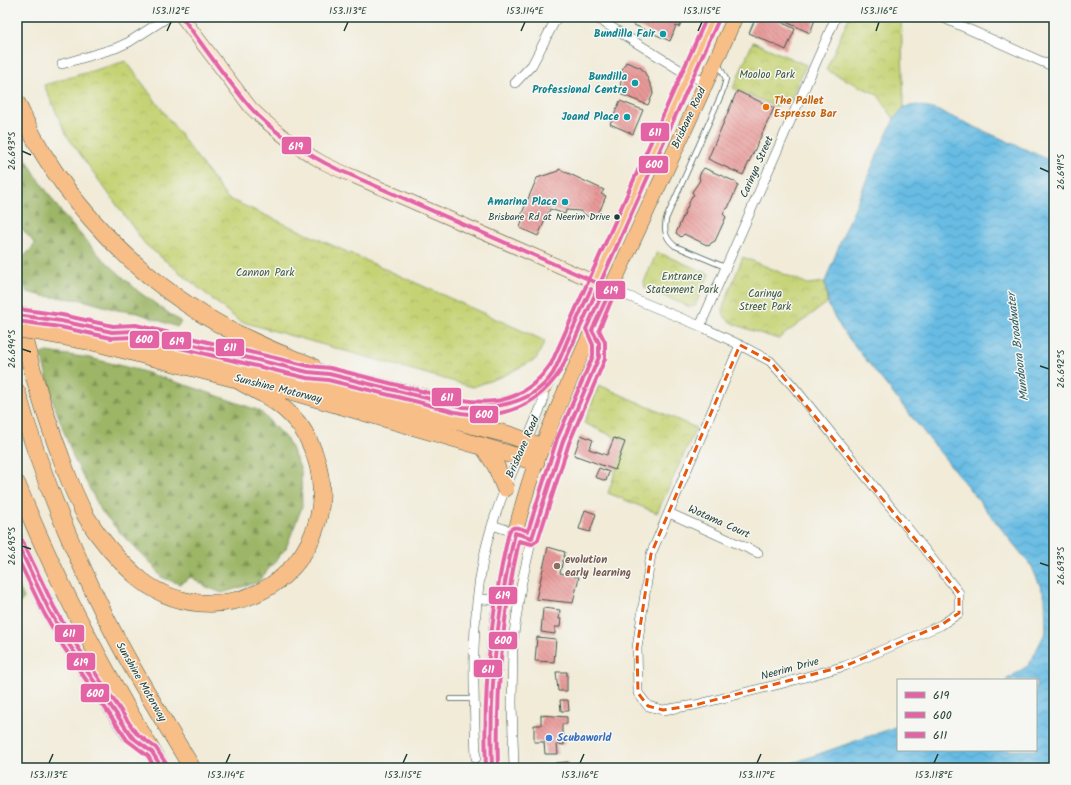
<svg xmlns="http://www.w3.org/2000/svg" width="1071" height="785" font-family="Kalam,sans-serif">
	<defs>
		<pattern id="forest-firs" width="22" height="20" patternUnits="userSpaceOnUse"><rect width="22" height="20" fill="#9cb566"/><path d="M5 1l3.5 6h-7zM16 11l3.5 6h-7z" fill="#7f9455"/></pattern>
		<pattern id="park-crowns" width="20" height="18" patternUnits="userSpaceOnUse"><rect width="20" height="18" fill="#c6d375"/><path d="M2 6a3 3 0 1 1 6 0M12 15a3 3 0 1 1 6 0" fill="none" stroke="#aab666"/></pattern>
		<pattern id="water-waves" width="16" height="10" patternUnits="userSpaceOnUse"><rect width="16" height="10" fill="#67bce4"/><path d="M0 5q4-4 8 0t8 0" fill="none" stroke="#549aba"/></pattern>
		<pattern id="building-back-hatch" width="6" height="6" patternUnits="userSpaceOnUse"><rect width="6" height="6" fill="#e89998"/><path d="M-1 5l2 2M0 0l6 6M5-1l2 2" fill="none" stroke="#bb7e7d"/></pattern>
	</defs>
	<rect width="100%" height="100%" fill="#f6f6f2"/>
	<filter id="ink" filterUnits="userSpaceOnUse"><feTurbulence type="fractalNoise" baseFrequency=".025" numOctaves="2"/><feDisplacementMap in="SourceGraphic" scale="8" xChannelSelector="R" yChannelSelector="G"/><feConvolveMatrix kernelMatrix="1 2 1 2 8 2 1 2 1" color-interpolation-filters="sRGB"/></filter>
	<filter id="wash" filterUnits="userSpaceOnUse"><feTurbulence type="fractalNoise" baseFrequency=".012" numOctaves="4" result="noise"/><feDisplacementMap in="SourceGraphic" scale="16" xChannelSelector="R" yChannelSelector="G"/><feGaussianBlur stdDeviation="0.9" result="paint"/><feColorMatrix in="noise" values="0 0 0 0 0 0 0 0 0 0 0 0 0 0 0 0 0 1.4 0 .05"/><feComposite in="paint" operator="in"/></filter>
	<g filter="url(#wash)">
		<rect width="100%" height="100%" fill="#f1ebd8"/>
		<path fill="url(#forest-firs)" stroke="#5e794d" d="M17,144l20,33 26,38 37,41 39,36 42,30 -4,5 -39,-14 -21,-3 -34,-10 -39,-4 -17,-4 -8,-17 -1,-11 17,-20 -15,-18 -3,-7z
			M47,352l43,6 48,12 63,20 59,21 28,30 13,29 1,37 -16,41 -28,34 -36,11 -15,-6 -16,-10 -11,7 -19,-7 -10,-14 -25,-24 -24,-27 -28,-53 -20,-55 -13,-50z
			M17,583l7,15 -7,9z"/>
		<path fill="url(#park-crowns)" stroke="#728854" d="M849,17h52l3,90 -10,12 -16,-24 -52,-25z
			M753,42l53,23 -16,36 -8,-4 -5,10 -44,-19z
			M126,61l101,137 318,143 -9,18 -33,17 -30,11 -234,-66 -94,-77 -78,-108 -23,-51z
			M657,252l52,22 -14,32 -5,1 -45,-19 -1,-6z
			M743,257l65,27 17,-2 2,21 -49,36c-11,-4 -46,-13 -52,-21 -4,-4 -3,-10 -2,-14z
			M599,385l97,43 -39,85 -49,-20 18,-51 -42,-19z"/>
		<path fill="url(#water-waves)" stroke="#437c8c" d="M918,105l21,6 115,51v606h-275l119,-42v24h138v-70h-30l23,-15 17,-34 -1,-34 -13,-30 -190,-237 -13,-23 -4,-25 15,-39 38,-90 16,-34 10,-12z"/>
		<g id="blocks">
			<path fill="url(#building-back-hatch)" d="M634,17h50l-5,10 -3,-1 -6,15 -38,-17z
				M756,17h19l5,2 -1,2 16,8 -9,21 -37,-17z
				M785,17h31l-6,16 -26,-12z
				M626,62l15,6 4,5 7,15 1,6 -5,11 -28,-11 1,-16 -2,-2z
				M737,91l37,17 -31,67 -35,-16z
				M620,101l23,9 -10,24 -23,-10z
				M704,168l32,14 2,3 -10,23 -2,1 -3,5 3,3 -11,24 -4,2 -2,3 -25,-12 -3,3 -5,-4 16,-37 2,-1 -2,-3 8,-12 -1,-3 2,-5z
				M559,169l45,21 -3,4 5,2 -8,19 -5,-2 -3,6 -4,-4 -6,-4 -14,-1 -1,4 -15,-5 -12,27 -18,-8 2,-7 -3,-1 18,-42 21,-7z
				M581,435l12,5 -4,9 18,6 7,-17 11,4 -10,28 -41,-15z
				M599,468l10,4 -3,9 -11,-4z
				M585,510l11,4 -6,18 -11,-3z
				M548,547l17,5 -5,21 19,4 -6,26 -37,-4z
				M543,608l17,2 -1,9h2l-1,8h-5v7l-14,-2z
				M537,637l19,2 -2,23 -19,-1z
				M556,672h11v19h-9z
				M560,700h8l1,11h-8z
				M541,715l26,2v7h-5v10h2v11l-7,-1 1,10h-13l-1,-12h-10v-17h7z
				M568,762l1,6h-14v-5z
				M542,765v3h-17v-2z"/>
		</g>
	</g>
	<g filter="url(#ink)">
		<use href="#blocks" fill-opacity="0" stroke="#3e574d" stroke-width="1"/>
		<g fill="none" stroke-linecap="round" stroke-linejoin="round">
			<g stroke="#3e574d" stroke-width="6">
				<path id="lane" d="M718,63l8,16 -4,14 -56,126c-2,12 -1,19 9,27l50,21
					M450,699h24"/>
			</g>
			<g stroke="#3e574d" stroke-width="10">
				<path id="street" d="M595,17l93,58 18,7
					M941,17l113,50
					M62,64l54,-16 13,-6 39,-25
					M515,83l17,-18 25,-48
					M611,289l89,37 40,19 -89,209 -14,94 1,45 10,13 15,4 32,-5 85,-21 65,-18 96,-41 18,-12v-20l-49,-62 -117,-145 -23,-25 -30,-16
					M700,326l136,-309
					M526,443l17,-41 1,-17
					M669,513l89,40
					M492,525l40,13
					M477,599l24,1
					M476,758c-2,-65 -6,-132 7,-197 7,-37 21,-72 37,-106
					M514,768l-2,-64 1,-64 8,-54 11,-48 21,-69 10,-28 36,-84v-14l-7,-13"/>
			</g>
			<g stroke="#3e574d" stroke-width="14">
				<path id="secondary" d="M182,17l69,91c21,20 44,39 69,53 11,6 23,11 35,16l256,112"/>
			</g>
			<g stroke="#3e574d" stroke-width="16">
				<path id="primary" d="M544,385l8,-12 11,-22 151,-334
					M492,768c-3,-66 0,-135 15,-200 8,-36 17,-73 30,-108 17,-46 38,-91 58,-136 46,-103 96,-204 140,-307"/>
			</g>
			<g stroke="#3e574d" stroke-width="18">
				<path id="highway" d="M17,103c41,95 124,181 215,228 18,9 36,18 55,25 8,4 17,6 25,10
					M18,316c12,48 25,95 43,141 7,21 15,42 26,61 13,21 29,40 47,56 18,17 42,27 66,29 89,7 148,-83 109,-162 -9,-20 -27,-36 -46,-47 -9,-5 -18,-9 -27,-15
					M28,316l58,10 46,11 378,98 32,12
					M33,331l64,12 139,36 23,3 277,80
					M297,369l32,5 134,33c31,4 56,-2 81,-22
					M17,392c23,79 54,155 90,228 25,51 56,99 85,148
					M483,446l13,20 9,22
					M17,484c40,100 90,192 145,284
					M17,543l32,67 19,33 62,92"/>
			</g>
			<use href="#lane" stroke="#fff" stroke-width="4.5"/>
			<use href="#street" stroke="#fff" stroke-width="9"/>
			<use href="#secondary" stroke="#fce5cf" stroke-width="13"/>
			<use href="#primary" stroke="#f7be87" stroke-width="15"/>
			<use href="#highway" stroke="#f7be87" stroke-width="17"/>
			<g stroke="#3e574d" stroke-width="18" stroke-linecap="butt">
				<path id="highway-bridge" d="M17,315l11,1
					M17,329l16,2"/>
			</g>
			<use href="#highway-bridge" stroke="#f7be87" stroke-width="17"/>
			<g stroke="#f6f6f2" stroke-width="7">
				<path id="bus-1" d="M182,17c22,30 44,62 68,90 21,24 59,49 87,62l274,120 -19,41 7,13v14l-36,84 -31,97 -17,-5c-18,78 -26,155 -23,235
					M17,315l44,6 51,11 23,-1 173,41 21,2 134,33c34,2 70,-3 90,-34 6,-11 10,-22 15,-34 8,-16 15,-33 23,-50
					M17,543l32,67 19,33 64,94 20,15 10,16"/>
			</g>
			<g stroke="#f6f6f2" stroke-width="7">
				<path id="bus-2" d="M17,321l43,6 51,11 23,-1 173,41 21,2c29,7 57,14 86,21 16,4 31,9 47,12 43,7 77,-8 100,-43l158,-351
					M17,557l27,56 19,33 64,94 21,16 7,12
					M498,768c-2,-77 4,-152 21,-227l13,3 6,-4 31,-97 36,-84v-17l-6,-12 15,-36"/>
			</g>
			<g stroke="#f6f6f2" stroke-width="7">
				<path id="bus-3" d="M18,309l44,6 51,11 23,-1 173,41 21,2c28,7 56,14 83,21 54,13 101,29 138,-25l156,-347
					M22,540l32,67 19,33 63,93 20,15 11,17
					M486,768c-3,-80 5,-158 23,-236 4,-8 12,-3 19,-1l29,-92 36,-83v-11l-7,-16 18,-39"/>
			</g>
			<use href="#bus-1" stroke="#e463a4" stroke-width="4"/>
			<use href="#bus-2" stroke="#e463a4" stroke-width="4"/>
			<use href="#bus-3" stroke="#e463a4" stroke-width="4"/>
		</g>
	</g>
	<path fill="none" stroke="#e8590c" stroke-width="3" stroke-dasharray="8 5" stroke-linejoin="round" d="M740,345l30,16 189,232v20l-18,12 -96,41 -150,39 -32,5 -15,-4 -10,-13 -1,-45 14,-94z"/>
	<path fill="none" stroke="#1f3d34" stroke-width="1.5" d="M167,31l4,-9M344,31l4,-9M521,31l4,-9M698,31l4,-9M876,31l3,-9M22,151l9,4M1040,168l9,4M22,349l9,3M1040,366l9,3M22,546l9,3M1040,563l9,3M49,763l4,-9M226,763l4,-9M403,763l4,-9M580,763l4,-9M757,763l4,-9M934,763l4,-9"/>
	<g fill="#0f9aa8" stroke="#f6f6f2" stroke-width="1.5">
		<circle cx="663" cy="34" r="4"/>
		<circle cx="635" cy="83" r="4"/>
		<circle cx="627" cy="117" r="4"/>
		<circle cx="565" cy="202" r="4"/>
	</g>
	<circle fill="#e8710a" stroke="#f6f6f2" stroke-width="1.5" cx="766" cy="107" r="4"/>
	<circle fill="#1f3d34" stroke="#f6f6f2" stroke-width="1.5" cx="617" cy="217" r="3.5"/>
	<circle fill="#8d6e63" stroke="#f6f6f2" stroke-width="1.5" cx="557" cy="566" r="4"/>
	<circle fill="#3f7fe0" stroke="#f6f6f2" stroke-width="1.5" cx="549" cy="738" r="4"/>
	<g text-anchor="middle" dominant-baseline="central" stroke-width="3" stroke-linejoin="round" paint-order="stroke">
		<g font-size="10" fill="#1f3d34" stroke="#f6f6f2" text-anchor="end">
			<text x="610" y="217">Brisbane Rd at Neerim Drive</text>
		</g>
		<g font-size="11" font-weight="bold" fill="#0d838f" stroke="#f6f6f2" text-anchor="end">
			<text x="655" y="34">Bundilla Fair</text>
			<text x="627" y="77">Bundilla<tspan x="627" dy="13">Professional Centre</tspan></text>
			<text x="619" y="117">Joand Place</text>
			<text x="557" y="202">Amarina Place</text>
		</g>
		<g font-size="11" fill="#405b41" stroke="#f6f6f2">
			<text x="767" y="75">Mooloo Park</text>
			<text x="265" y="273">Cannon Park</text>
			<text x="682" y="277">Entrance<tspan x="682" dy="13">Statement Park</tspan></text>
			<text x="765" y="294">Carinya<tspan x="765" dy="13">Street Park</tspan></text>
		</g>
		<g font-size="11" font-weight="bold" fill="#c56008" stroke="#f6f6f2" text-anchor="start">
			<text x="774" y="101">The Pallet<tspan x="774" dy="13">Espresso Bar</tspan></text>
		</g>
		<g font-size="11" fill="#1f3d34" stroke="#f6f6f2">
			<text transform="translate(689 118) rotate(-65)">Brisbane Road</text>
			<text transform="translate(757 167) rotate(-66)">Carinya Street</text>
			<text transform="translate(278 389) rotate(14)">Sunshine Motorway</text>
			<text transform="translate(523 447) rotate(-66)">Brisbane Road</text>
			<text transform="translate(719 522) rotate(24)">Wotama Court</text>
			<text transform="translate(790 669) rotate(-15)">Neerim Drive</text>
			<text transform="translate(141 682) rotate(60)">Sunshine Motorway</text>
		</g>
		<g font-size="11" font-weight="bold" fill="#785e54" stroke="#f6f6f2" text-anchor="start">
			<text x="565" y="560">evolution<tspan x="565" dy="13">early learning</tspan></text>
		</g>
		<g font-size="11" font-weight="bold" fill="#366cbe" stroke="#f6f6f2" text-anchor="start">
			<text x="557" y="738">Scubaworld</text>
		</g>
		<g font-size="12" font-style="italic" fill="#315d60" stroke="#f6f6f2">
			<text transform="translate(1018 347) rotate(-97)">Mundoora Broadwater</text>
		</g>
	</g>
	<g stroke="#f6f6f2" stroke-width="1.5">
		<rect x="640" y="122" width="30" height="20" rx="4" fill="#e463a4"/>
		<rect x="281" y="136" width="31" height="19" rx="4" fill="#e463a4"/>
		<rect x="638" y="155" width="31" height="19" rx="4" fill="#e463a4"/>
		<rect x="595" y="280" width="31" height="20" rx="4" fill="#e463a4"/>
		<rect x="129" y="330" width="31" height="19" rx="4" fill="#e463a4"/>
		<rect x="161" y="331" width="31" height="19" rx="4" fill="#e463a4"/>
		<rect x="215" y="338" width="30" height="19" rx="4" fill="#e463a4"/>
		<rect x="431" y="387" width="31" height="20" rx="4" fill="#e463a4"/>
		<rect x="469" y="405" width="30" height="19" rx="4" fill="#e463a4"/>
		<rect x="488" y="586" width="30" height="19" rx="4" fill="#e463a4"/>
		<rect x="54" y="624" width="31" height="19" rx="4" fill="#e463a4"/>
		<rect x="488" y="631" width="30" height="19" rx="4" fill="#e463a4"/>
		<rect x="66" y="652" width="30" height="19" rx="4" fill="#e463a4"/>
		<rect x="473" y="659" width="30" height="19" rx="4" fill="#e463a4"/>
		<rect x="80" y="683" width="30" height="20" rx="4" fill="#e463a4"/>
	</g>
	<g font-size="11" text-anchor="middle" font-weight="bold" fill="#fff">
		<text x="655" y="136">611</text>
		<text x="296" y="150">619</text>
		<text x="654" y="168">600</text>
		<text x="611" y="294">619</text>
		<text x="144" y="343">600</text>
		<text x="177" y="345">619</text>
		<text x="230" y="351">611</text>
		<text x="447" y="401">611</text>
		<text x="484" y="418">600</text>
		<text x="503" y="599">619</text>
		<text x="69" y="637">611</text>
		<text x="503" y="644">600</text>
		<text x="81" y="666">619</text>
		<text x="488" y="673">611</text>
		<text x="95" y="697">600</text>
	</g>
	<rect width="1071" height="785" fill="none" stroke="#f6f6f2" stroke-width="44"/>
	<rect x="897" y="679" width="140" height="72" fill="#f6f6f2" stroke="#a0aca6"/>
	<rect x="905" y="692" width="20" height="6" fill="#e463a4" stroke="#a0aca6"/>
	<text x="933" y="699" font-size="12" fill="#1f3d34">619</text>
	<rect x="905" y="712" width="20" height="6" fill="#e463a4" stroke="#a0aca6"/>
	<text x="933" y="719" font-size="12" fill="#1f3d34">600</text>
	<rect x="905" y="732" width="20" height="6" fill="#e463a4" stroke="#a0aca6"/>
	<text x="933" y="739" font-size="12" fill="#1f3d34">611</text>
	<rect x="22" y="22" width="1027" height="741" fill="none" stroke="#1f3d34" stroke-width="1.5"/>
	<g font-size="10" text-anchor="middle" fill="#1f3d34">
		<text x="171" y="14">153.112°E</text>
		<text x="348" y="14">153.113°E</text>
		<text x="525" y="14">153.114°E</text>
		<text x="702" y="14">153.115°E</text>
		<text x="879" y="14">153.116°E</text>
		<text transform="translate(11 151) rotate(-90)" y="4">26.693°S</text>
		<text transform="translate(1060 172) rotate(-90)" y="4">26.691°S</text>
		<text transform="translate(11 349) rotate(-90)" y="4">26.694°S</text>
		<text transform="translate(1060 369) rotate(-90)" y="4">26.692°S</text>
		<text transform="translate(11 546) rotate(-90)" y="4">26.695°S</text>
		<text transform="translate(1060 566) rotate(-90)" y="4">26.693°S</text>
		<text x="49" y="778">153.113°E</text>
		<text x="226" y="778">153.114°E</text>
		<text x="403" y="778">153.115°E</text>
		<text x="580" y="778">153.116°E</text>
		<text x="757" y="778">153.117°E</text>
		<text x="934" y="778">153.118°E</text>
	</g>
</svg>
